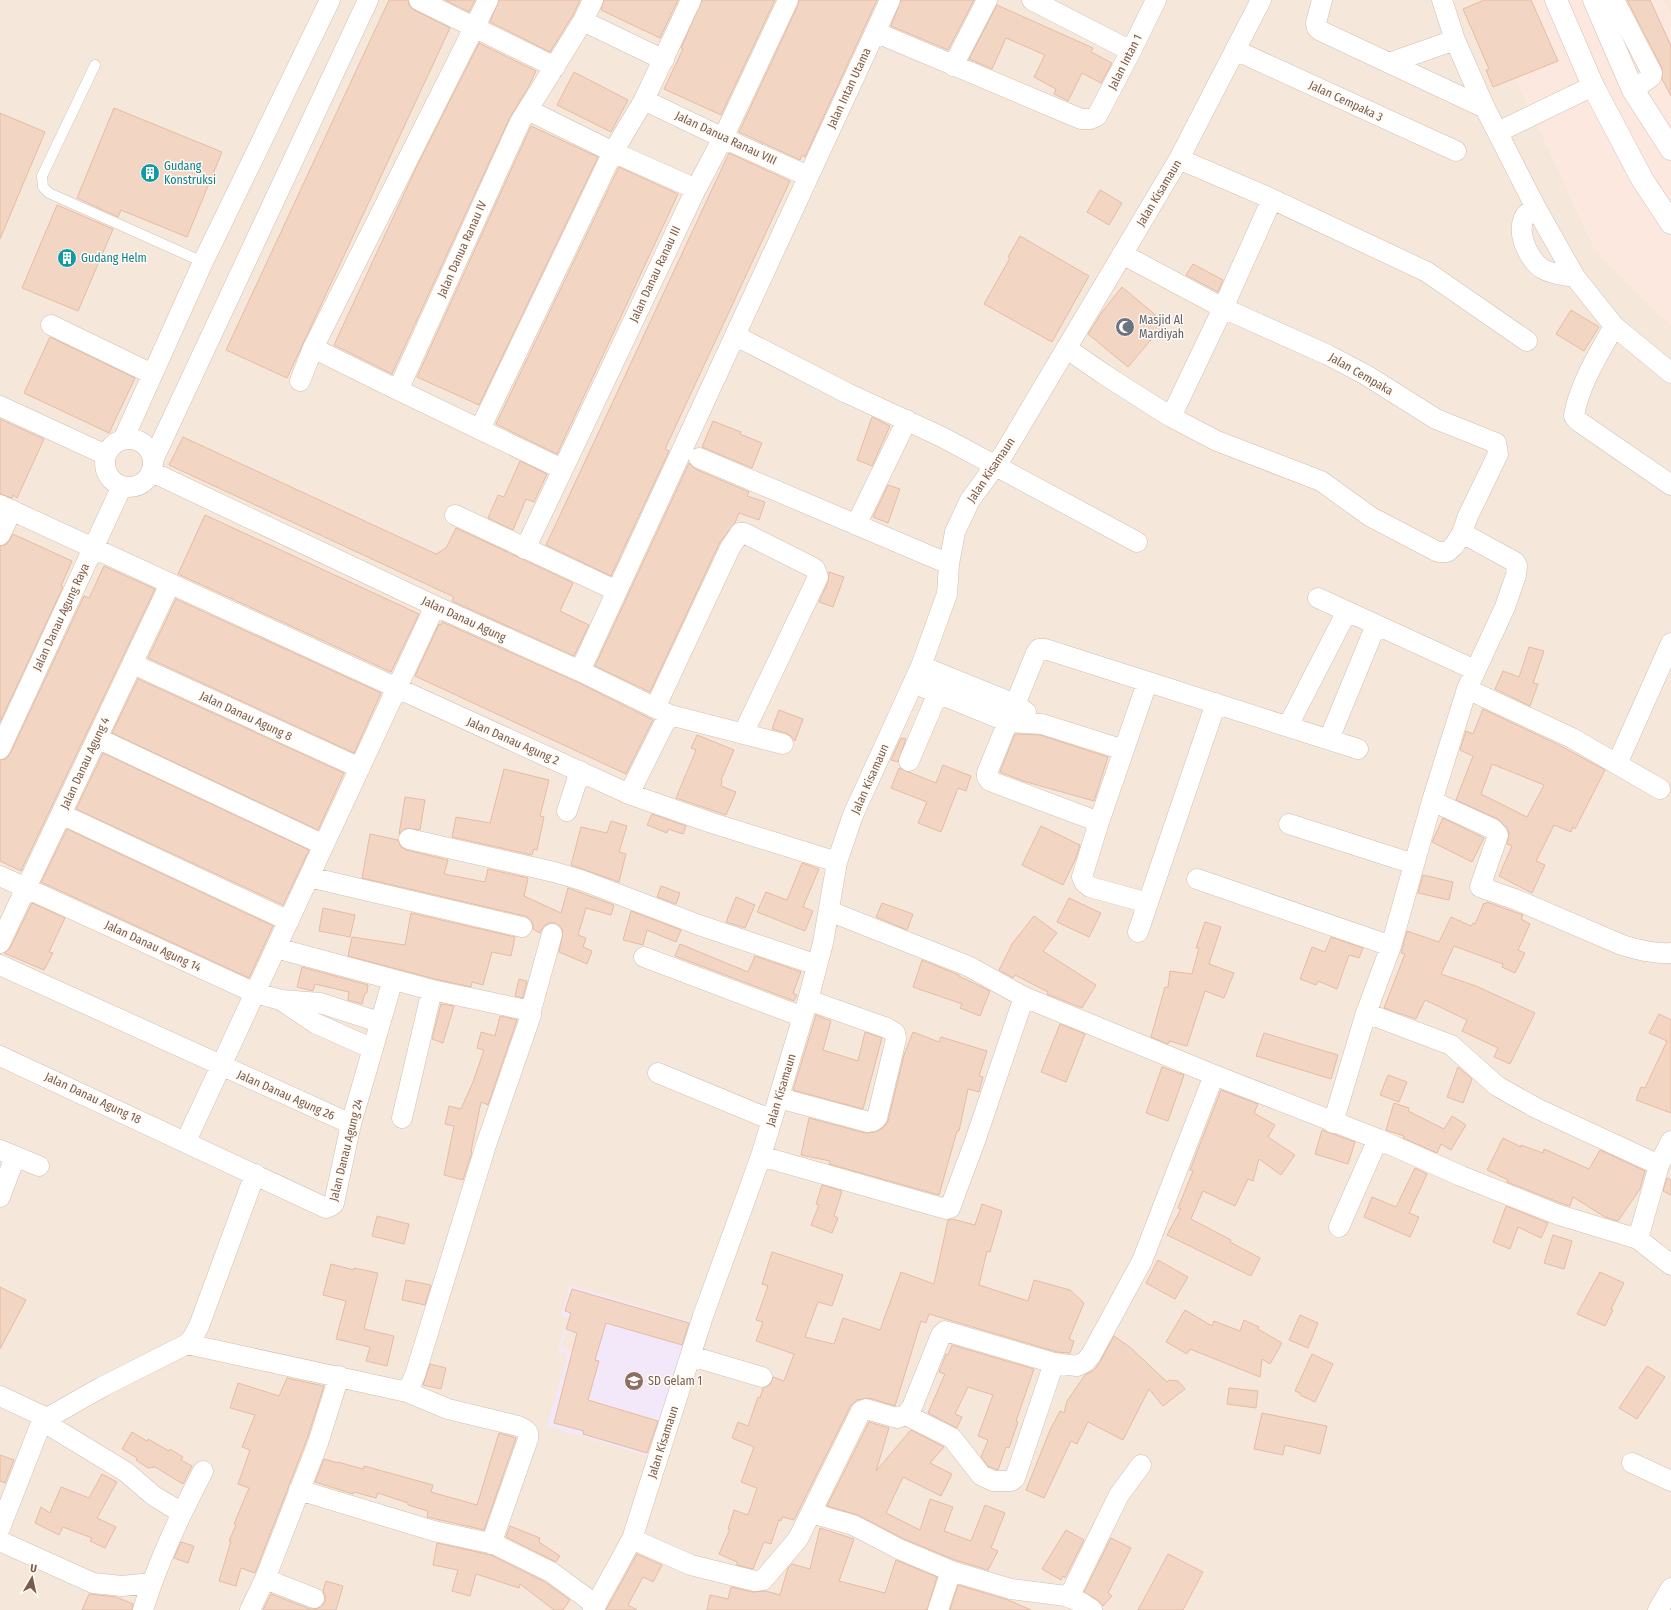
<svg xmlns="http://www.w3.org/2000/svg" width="1671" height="1610" font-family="'Fira Sans Condensed',sans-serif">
	<rect width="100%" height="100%" fill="#fdf6ec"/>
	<path fill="#f5e8da" d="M0,0h1484l21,54 90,195 76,76v1285h-1671z
		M1663,0h8v16z"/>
	<path fill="#fde8e0" d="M1484,0h179l8,16v309l-76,-76 -90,-195z"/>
	<path fill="#f3e8fa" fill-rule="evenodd" d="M570,1285l122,37 -41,135 -104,-31 21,-72 -10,-3 10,-33 -7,-2zM572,1289l118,34 -7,22 -118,-34zM570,1314l16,5 -5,14 -15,-4zM587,1322l18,5 -4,12 -18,-5zM566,1331l28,8 -5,18 -28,-9zM572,1354l27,7 -19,69 -26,-7zM593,1401l66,20 -10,33 -66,-20z"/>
	<path fill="#f3d5c3" stroke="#e6bba3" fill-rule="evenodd" d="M389,0h19l1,6 5,4 36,18 -163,350 -61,-28z
		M445,0h30l-6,12z
		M499,0h81l-7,15 -23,37 -60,-30z
		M604,0h74l-18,38 -59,-28z
		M702,0h73l-54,115 -57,-26 19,-40 -2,-1z
		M799,0h78l-72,157 -3,-2 -2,5 -61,-28 59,-127z
		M901,0h73l-26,50 -57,-24z
		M1484,0h47l27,61 -65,26 -7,-17 3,-1 -26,-60z
		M1627,0h23l21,46v50l-9,-17v-11z
		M997,5l96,43 -2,4 21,11 -11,20 -19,-10 -14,28 -14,-7 2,-5 -22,-12 11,-22 -39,-17 -14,31 -23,-10z
		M479,43l57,28 -7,15 -19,31 -118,257 -58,-29 83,-179z
		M574,72l54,28 -17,32 -54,-27z
		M114,108l108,44 -35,85 -66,-27 -3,7 -41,-19z
		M0,113l45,19 -45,107z
		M531,126l67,31 -119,248 -62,-28z
		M729,153l61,28 -125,268 4,2 -58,125 -65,-31z
		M619,167l59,27 -121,260 -61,-30z
		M1100,190l22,13 -13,22 -22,-13z
		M57,205l56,24 -35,82 -56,-23z
		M1020,236l69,40 -37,66 -68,-38 26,-46 -2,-1z
		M1193,264l30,16 -5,12 -32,-17z
		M1122,287l43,36 -37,44 -40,-33 14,-22z
		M1571,310l28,17 -15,24 -28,-17z
		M50,337l85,41 -26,55 -85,-40z
		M872,417l18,9 -18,40 -15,-6z
		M0,419l44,20 -27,59 -4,-3 -1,3 -12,-4z
		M713,421l28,11 -1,2 22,9 -10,25 -50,-21z
		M183,437l253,117 10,-6 10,-20 117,55 -13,28 29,14 -15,31 -122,-55 2,-4 -285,-132z
		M520,461l27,13 -13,28 -8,-3 -13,31 -25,-12 10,-23 6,2z
		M689,463l6,6 54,23 -2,4 18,6 -6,18 -20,-7 -4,10 -15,19 -70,150 -55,-26z
		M888,485l12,4 -12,34 -15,-6z
		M205,515l214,99 -28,58 -213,-98z
		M13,534l59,27 -11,25 2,1 -63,135v-176l7,-2z
		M104,566l51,23 -134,282 -21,-10v-101l6,-1 4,-5 74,-158 5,2z
		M829,572l15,5 -11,30 -14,-5 9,-20z
		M176,599l205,94 -27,60 -206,-95z
		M442,622l133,59 78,39 -27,54 -211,-98 24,-52 2,1z
		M1529,647l15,4 -11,32 5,1 -8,22 -35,-17 8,-18 16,6z
		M138,679l206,94 -26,57 -206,-97z
		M1483,709l74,35 48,26 -30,59 -2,-2 -2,5 -17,-7 -18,36 9,4 -13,28 -33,-17 13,-30 -5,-2 2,-11 -2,-5 -9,-9 -42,-19 17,-44 -13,-6 6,-19 7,3zM1492,764l52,21 -17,32 -46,-23z
		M779,710l24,9 -8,22 -4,-5 -5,-3 -14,-4z
		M1015,734l25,1 68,22 -14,44 -71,-20 -23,-9z
		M697,735l37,15 -13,30 1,1 -1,5 15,6 -10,23 -50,-17 20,-48 -5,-2z
		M901,738l5,1 -8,23 -7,-2z
		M103,753l206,97 -26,55 -207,-96z
		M943,765l28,11 -5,15 -8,-3 -17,44 -23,-9 9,-21 -36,-14 8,-20 37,15z
		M504,769l45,11 -9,36 4,1 -7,33 -3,-1 -2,6 -80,-18 4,-20 34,6z
		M405,797l20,3 -5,30 -14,-2 -7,6z
		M652,814l34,12 -3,8 -15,-5 -1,4 -20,-8z
		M1443,818l41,20 -12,24 -40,-20z
		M611,821l16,5 -8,26 7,2 -7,28 -48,-17 10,-38 26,6z
		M1041,826l39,19 -4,13 -13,27 -41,-20z
		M67,829l206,97 -24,52 -208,-96z
		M370,834l28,6 3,7 5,3 42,10 -4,14 41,8 3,-13 40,9 -4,18 37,17 7,-25 46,17 -3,10 -25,-7 -8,27 8,3 -3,9 9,4 -5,13 -28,-12 4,-21 -3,-5 -5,-3h-6l-5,3 -4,7 -7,-4v-5l-3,-5 -5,-3 -163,-38z
		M802,863l17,6 -16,38 10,4 -8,20 -48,-19 9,-20 21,8z
		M1423,875l30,7 -4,18 -31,-7z
		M661,886l19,7 -4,11 -19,-7z
		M736,897l19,8 -10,23 -19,-6z
		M1069,898l32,15 -12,24 -32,-15z
		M1487,902l36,13 -2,4 9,5 -12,26 7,3 -10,20 -13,-6 1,-3 -49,-18 -13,28 35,12 59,27 -25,51 -16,-7 4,-9 -36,-17 5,-11 -42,-20 -9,19 -32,-11 21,-54 -4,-1 6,-22 32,11 12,-25 20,9 2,-3 2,1 9,-21 2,1z
		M32,903l33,15 -16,34 4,1 -9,17 -40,-17 6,-5z
		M882,903l31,11 -6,16 -31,-13z
		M323,908l32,7 -5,22 -31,-6z
		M631,911l50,19 -5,12 -29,-12 -4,15 -20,-5z
		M411,913l104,24 -4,19 -19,-4 -9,33 -11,-3 -1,5 -36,-8 -87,-23 4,-19 53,8z
		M1034,916l23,17 -14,18 53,34 -14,23 -35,-14 1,-2 -33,-17 -2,3 -14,-8 13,-26z
		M1205,922l16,5 -12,37 25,9 -10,25 -19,-7 -18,55 -18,-5 -1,3 -17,-7 14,-50h3l2,-16 22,3 7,-26h-3z
		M1331,937l32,11 -4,10 -10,-3 -12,34 -19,-8 -2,4 -16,-6 12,-32 13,5z
		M680,944l68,28 7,-16 46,16 -8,21 4,2 -3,6 -119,-45z
		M922,960l37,15v1l31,15 -10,25 -20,-8 2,-4 -49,-17z
		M302,967l66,18 -1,8h-2l-3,11 -14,-4 1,-8 -34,-8 -2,7 -16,-4z
		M519,979l8,2 -4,17 -8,-2z
		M441,1004l13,2 -11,37 -11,-4z
		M1659,1014l12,6v93l-35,-13 5,-13 4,1 22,-47 -18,-8z
		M816,1015l15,6 -8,29 35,11 7,-29 17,6 -19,71 -70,-19z
		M500,1016l17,4 -29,85 -7,-3 -10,50h1l-9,28 -19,-5 10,-49 -9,-2 4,-18 12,3 12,-27 11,-32 -7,-2 4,-16 14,4z
		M1060,1024l25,10 -19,48 -25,-10z
		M913,1032l26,10 2,-5 46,14 -8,25 4,1 -4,15 -11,-3 -9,42h-2l-18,64 -110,-31 1,-3 -29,-6 8,-37 56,15 11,-1 8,-5 4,-6 16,-66z
		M1264,1033l74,22 -7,24 -75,-23z
		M1162,1067l22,8 -16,46 -22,-8z
		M1458,1067l14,12 -9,24 -16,-6z
		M1388,1075l19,7 -8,20 -19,-7z
		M1221,1090l37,14 -4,9 21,12 -7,12 27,18 -14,20 -22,-16 -6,22 -5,-2 -13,27 -32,-15 -12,28 40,21 -1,2 30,16 -9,18 -84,-41 14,-26 -3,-1 15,-37 -3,-1z
		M1394,1103l15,5 -1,3 36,18 8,-13 14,9 -15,25 -10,-6 -4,9 -34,-15 1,-2 -18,-6z
		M1322,1130l33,12 -7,22 -33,-10z
		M1503,1138l18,9v-2l22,8 1,-4 45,20 11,-19 45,21 -5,18 -22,32 -13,-4 -32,-20 -3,9 -7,-2 -56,-22 1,-2 -21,-10z
		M1415,1168l12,6 -18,39 10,4 -9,20 -46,-20 8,-20 24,10z
		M1667,1178l4,2v15l-8,-4z
		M822,1185l20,6 -8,25 4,2 -6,15 -21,-8 8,-20 -3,-1z
		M982,1204l20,7 -12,41 -3,-1 -8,34 49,16 6,-21 36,10 14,13 -15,36 5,2 -4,12 -13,-1 -128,-38 -3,9 -5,-2 -26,85 -26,-8 -12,2 -6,5 -57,115 -12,-3 -1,4 -2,-1 -8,24 -7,-2 -11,27 -16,-4v-3l-18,-8 11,-25h-2l6,-19 14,5 9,-27 -16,-6 13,-35 -22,-9 6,-16 10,4 10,-29 2,1 3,-10 7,-3 3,-8 11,4 10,-27 -38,-13 7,-19 -7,-2 12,-34 -6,-2 10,-32 71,23 -11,31 -14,-4 -13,35 29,7 9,-26 37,12 21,-58 33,12 14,-64 4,-1 23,6z
		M1506,1206l42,17 -7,15 -23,-11 -8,22 -17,-7z
		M377,1216l32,8 -5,20 -32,-8z
		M1553,1235l19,6 -8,28 -20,-6z
		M1158,1260l30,17 -13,22 -29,-16z
		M331,1264l23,6v-2l24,5 -14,56 30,7 -7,30 -21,-5 4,-14 -34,-8 10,-38 -23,-6z
		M1600,1272l24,11 -13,26 2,1 -8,16 -28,-12z
		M406,1280l25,5 -6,20 -23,-5z
		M0,1287l26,13 -26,49z
		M572,1289l117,34 -7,22 -76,-22 -11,37 4,1 -11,39 70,21 -11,32 -64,-19 1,-3 -30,-8 23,-90 -11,-4 5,-16 -6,-2z
		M1185,1310l27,16 2,-5 26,10 4,-11 15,7 -1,2 24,14 -12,21 -8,-5 -2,18 -70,-28 -3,5 -21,-12z
		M1300,1315l18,8 -10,25 -19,-8z
		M1114,1336l17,12 36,34 2,-2 9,1 7,8 -22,17 -14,-17 -26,51 -35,-18 -11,22 -6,-3 -27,57 -18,-8 24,-60 10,-19 4,2 3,-12 18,-26 9,-5 6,-8z
		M952,1345l82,24 -18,52 2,1 -9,26 -3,-1 -8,23 -10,-4 -7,-9 7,-17 -10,-4 15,-41 -25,-8 -13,27 7,3 -5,11 -29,-15 17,-39 -6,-2 7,-18 2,1z
		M1312,1354l21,10 -18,38 -15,-7v-2l-5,-2z
		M430,1364l16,4 -5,21 -18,-4z
		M1647,1366l18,11 -28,42 -18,-11z
		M287,1378l37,8 -17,53 -52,134 -14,-5 -5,18 -17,-5 12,-40h-2l7,-16 -2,-1 15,-36 -11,-4 12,-34 -8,-3 13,-32 -25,-7 8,-25 41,13z
		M1229,1388l29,3 -2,17 -29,-4z
		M1262,1413l65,13 -7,28 -35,-9 -2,10 -29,-6z
		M869,1422l20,6 -13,43 35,-41 33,17 -14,16 22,11 -11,22 -38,-19 -17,36 34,17 10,-31 23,8 -9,24 27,10 14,-36 20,8 -14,35 7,3 -10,19 -33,-10 -51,-21 -46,-24 -31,-9z
		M132,1432l15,9 1,-2 21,12 1,-2 13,8 -2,3 11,6 -9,18 -28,-17 -7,1 -12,-8 1,-2 -15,-9z
		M499,1433l17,5 -32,92 -57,-13 1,-6 -20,-6v-2l-30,-10 -2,5 -22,-6 -1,2 -38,-12 9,-23 14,4v-1l25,7 1,-3 69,19 -2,7 46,13z
		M0,1455l14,5 -9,23 -5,-2z
		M102,1474l15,8 -20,36 19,9 -11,21 -15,-7 2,-3 -29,-11 -4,8 -24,-12 6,-16 9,6 11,-26 28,11z
		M510,1526l30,12 -1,4 21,14 -4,6 -50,-25z
		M820,1528l34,11 -15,42 46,12 11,-33 41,17 -10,33h-220l3,-15 18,4 3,-12 21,5 14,-1 14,4 8,-27 4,-4 18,5z
		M1066,1530l18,10 -19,38 -2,-2 -2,4 -19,-11z
		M1111,1538l20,10 -23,45 4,3 -9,10 -4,-5 -15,-9z
		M181,1542l13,4 -6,17 -14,-5z
		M437,1543l54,12 54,27 25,18 -7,10h-9l-34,-26 -1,4 -43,-14 -6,22 -18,-5 6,-21 -25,-5z
		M637,1554l25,11 -9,17 -10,-5 -15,28 9,5h-31z
		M1168,1554l35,18 -20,38h-45z
		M326,1581l17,5 -7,24h-73l8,-16 39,15h5l6,-2 4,-5v-6l-2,-5z
		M958,1585l50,15 23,10h-81z
		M89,1594l27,3 17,7 -1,6h-50z"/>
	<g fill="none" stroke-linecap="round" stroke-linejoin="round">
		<g stroke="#d1beb0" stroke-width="11">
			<path id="service" d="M95,65l-53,111 1,11 6,6 154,69"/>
		</g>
		<g stroke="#d1beb0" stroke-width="21">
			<path id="minor" d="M419,0l136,67
				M1032,0l99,51
				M1322,0l-6,23 1,5 4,3 164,77
				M1442,0l13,40 30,68 51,100 39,69 39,49 57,47
				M1614,0l38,73 -1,4 -18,13
				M583,21l81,39
				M875,32l206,87h9l7,-3 34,-65 25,-51
				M1235,50l221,101
				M1389,63l66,-23
				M953,66l34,-66
				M644,100l79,38 85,38
				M528,110l85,42 83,37
				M1498,132l95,-46
				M1179,159l93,40 155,73 100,69
				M1536,208c-26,9 -12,47 5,60 10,6 22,7 34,9
				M1122,254l101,54 105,47 38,20 70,44 60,24 2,11 -30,62 -6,17 53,29 2,4 -1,9 -11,32 -38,82 -35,112 -41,145 -25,67 -33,110
				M51,325l101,49
				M1614,326c-15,28 -35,58 -40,90l4,5 93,64
				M736,336l111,57 95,44 195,105
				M313,348l85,42 164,79
				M1066,348l39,27 66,42 46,24 104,40 50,36 67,35h9l7,-6 8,-13
				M300,381l13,-33 175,-348
				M398,390l122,-268 63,-101 10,-21
				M0,406l106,49
				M1171,417l52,-109 49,-109
				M480,429l133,-277 31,-52 47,-100
				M105 463a24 24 0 1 1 48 0a24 24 0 1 1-48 0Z
				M123,440l80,-178 127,-262
				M699,458l250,106
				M153,460l215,-460
				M152,472l283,134 145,65 90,44 113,29
				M0,505l397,183 232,106 83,29 125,39
				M455,515l162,76
				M856,525l51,-105
				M0,535l12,-25
				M525,549l171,-360 27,-51 65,-138
				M1318,598l157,72
				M133,664l227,104
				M921,666l94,38 11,8
				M580,671l310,-671
				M913,683l95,39 34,2 82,26
				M1147,683l-48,139 -17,55 3,6 5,4 58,16
				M1467,689l105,49 88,51
				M655,708l75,-160 10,-15h4l68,34 3,2 3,8 -75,157
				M1288,726l58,-113
				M97,738l227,107
				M1329,739l47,-114
				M0,749l122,-263
				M909,761l29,-68
				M1617,764l54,-121
				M629,794l34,-68 7,-11
				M1432,801l61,28 5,6 -18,52 37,13 105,45c17,5 32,9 49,8
				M567,811l13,-40
				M61,814l228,107
				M1099,822l-109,-41 -3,-4v-4l49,-120 3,-4h6l313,100
				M1289,824l125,40
				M409,839l145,33 27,8 118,45 118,40
				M0,876l255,117 26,7 39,3 59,19
				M309,877l213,50
				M1197,879l194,67
				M829,911l139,55 56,31 190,78 164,64 83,37 98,39 79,24 33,26
				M1138,932l78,-229
				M0,943l170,-359
				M644,957l159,60
				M0,965l351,159
				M281,1000l34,23 58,26
				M1366,1013l85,32 46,41 39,22 123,57
				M530,1014l22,-80
				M0,1056l326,152 5,-2 3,-3 17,-79 40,-138
				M658,1073l114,47
				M779,1098l89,24 5,-1 4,-3 19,-79 -1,-6 -8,-5 -79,-28
				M402,1118l30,-128
				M186,1141l249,-535
				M0,1150l39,16
				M761,1156l185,53 4,-1 25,-67 49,-144
				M0,1197l15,-40
				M1339,1227l39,-88
				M1638,1239l21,-74 12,-24
				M187,1344l220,48 8,-17 71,-230 45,-130 -1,-2 -4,-3 -94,-20 -156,-42
				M691,1356l71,21
				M407,1392l41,17 70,17c7,3 12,5 10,13l-37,105
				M0,1396l47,22
				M906,1415l46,23 29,37 12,6h18l4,-3 39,-115
				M42,1421l84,51 28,24 28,17
				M1632,1463l39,18
				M299,1490l135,41 60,13 57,28 45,33
				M811,1513l42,12 46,24 52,22 60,18 55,7 16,7 10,7
				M0,1528l42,-107 60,-34 85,-43 6,-7 6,-11 56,-152
				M632,1539l59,26 64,16 8,-1 35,-41 63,-128 5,-2 31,9 9,-3 6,-8 29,-72 4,-4 109,32 23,3 8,-4 6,-7 51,-94 72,-186
				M0,1541l93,42 29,3 30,-3
				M265,1579l49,19
				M1069,1597l50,-102 22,-30
				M143,1610c15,-49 37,-94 60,-139
				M250,1610l15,-31 53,-136 21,-67
				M593,1610l39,-71 71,-223 58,-160 47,-156 15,-57 14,-81 16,-47 68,-149 26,-72 2,-30 6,-32 15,-32 33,-45 176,-296 82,-159
				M938,1610l13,-39
				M1658,1610l13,-22"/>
		</g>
		<g stroke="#d1beb0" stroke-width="23">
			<path id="tertiary" d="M1556,0l37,86 49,93 29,44
				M1594,0l39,90 38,59"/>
		</g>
		<use href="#service" stroke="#fff" stroke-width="10"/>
		<use href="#minor" stroke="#fff" stroke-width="20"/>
		<use href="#tertiary" stroke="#fff" stroke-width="22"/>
	</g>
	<defs>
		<g id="building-disc" transform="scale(1)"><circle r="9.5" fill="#0f9aa8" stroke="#fffaf3"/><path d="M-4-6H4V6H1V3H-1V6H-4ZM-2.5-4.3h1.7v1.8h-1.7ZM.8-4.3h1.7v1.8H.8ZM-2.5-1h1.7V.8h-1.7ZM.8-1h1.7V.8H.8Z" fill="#fff"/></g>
		<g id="mosque-disc" transform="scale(1)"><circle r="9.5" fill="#6b7280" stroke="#fffaf3"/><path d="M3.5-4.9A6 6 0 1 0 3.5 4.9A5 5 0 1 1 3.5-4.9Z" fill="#fff"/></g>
		<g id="school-disc" transform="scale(1)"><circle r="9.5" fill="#8d6e63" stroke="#fffaf3"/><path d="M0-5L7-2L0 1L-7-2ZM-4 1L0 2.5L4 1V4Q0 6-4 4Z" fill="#fff"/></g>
	</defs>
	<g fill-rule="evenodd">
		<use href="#building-disc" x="150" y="173"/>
		<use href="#building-disc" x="67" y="258"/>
		<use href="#mosque-disc" x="1125" y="327"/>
		<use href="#school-disc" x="634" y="1381"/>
	</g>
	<g text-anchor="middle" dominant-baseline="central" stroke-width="3" stroke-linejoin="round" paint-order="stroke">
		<g font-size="12" fill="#7a5c4d" stroke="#fffaf3">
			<text transform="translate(1125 62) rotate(-63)">Jalan Intan 1</text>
			<text transform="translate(849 88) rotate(-65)">Jalan Intan Utama</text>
			<text transform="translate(1346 101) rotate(25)">Jalan Cempaka 3</text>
			<text transform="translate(726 138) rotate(25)">Jalan Danua Ranau VIII</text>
			<text transform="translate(1159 193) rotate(-59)">Jalan Kisamaun</text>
			<text transform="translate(462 249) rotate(-66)">Jalan Danua Ranau IV</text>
			<text transform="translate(655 274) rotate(-65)">Jalan Danau Ranau III</text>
			<text transform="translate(1361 374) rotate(30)">Jalan Cempaka</text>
			<text transform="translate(991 470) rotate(-56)">Jalan Kisamaun</text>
			<text transform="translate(61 617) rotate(-65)">Jalan Danau Agung Raya</text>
			<text transform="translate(464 619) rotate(25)">Jalan Danau Agung</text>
			<text transform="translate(246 716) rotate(25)">Jalan Danau Agung 8</text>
			<text transform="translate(513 741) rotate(24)">Jalan Danau Agung 2</text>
			<text transform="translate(85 763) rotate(-65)">Jalan Danau Agung 4</text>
			<text transform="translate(870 779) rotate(-66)">Jalan Kisamaun</text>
			<text transform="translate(153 946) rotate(25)">Jalan Danau Agung 14</text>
			<text transform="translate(781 1090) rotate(-73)">Jalan Kisamaun</text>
			<text transform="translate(286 1095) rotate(24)">Jalan Danau Agung 26</text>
			<text transform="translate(93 1098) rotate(25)">Jalan Danau Agung 18</text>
			<text transform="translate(346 1150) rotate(-76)">Jalan Danau Agung 24</text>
			<text transform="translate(663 1442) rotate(-72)">Jalan Kisamaun</text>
		</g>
		<g font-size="12" fill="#0d838f" stroke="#fffaf3" text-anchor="start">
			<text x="164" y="166">Gudang<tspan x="164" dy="14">Konstruksi</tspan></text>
			<text x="81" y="258">Gudang Helm</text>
		</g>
		<g font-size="12" fill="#5b616d" stroke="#fffaf3" text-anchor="start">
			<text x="1139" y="320">Masjid Al<tspan x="1139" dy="14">Mardiyah</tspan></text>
		</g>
		<g font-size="12" fill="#785e54" stroke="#fffaf3" text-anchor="start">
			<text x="648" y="1381">SD Gelam 1</text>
		</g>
	</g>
	<g transform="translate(32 1578) rotate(9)" stroke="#fffaf3" stroke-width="3" paint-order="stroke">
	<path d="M0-3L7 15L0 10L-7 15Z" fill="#7a5c4d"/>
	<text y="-6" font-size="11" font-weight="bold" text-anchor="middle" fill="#7a5c4d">U</text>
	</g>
</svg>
